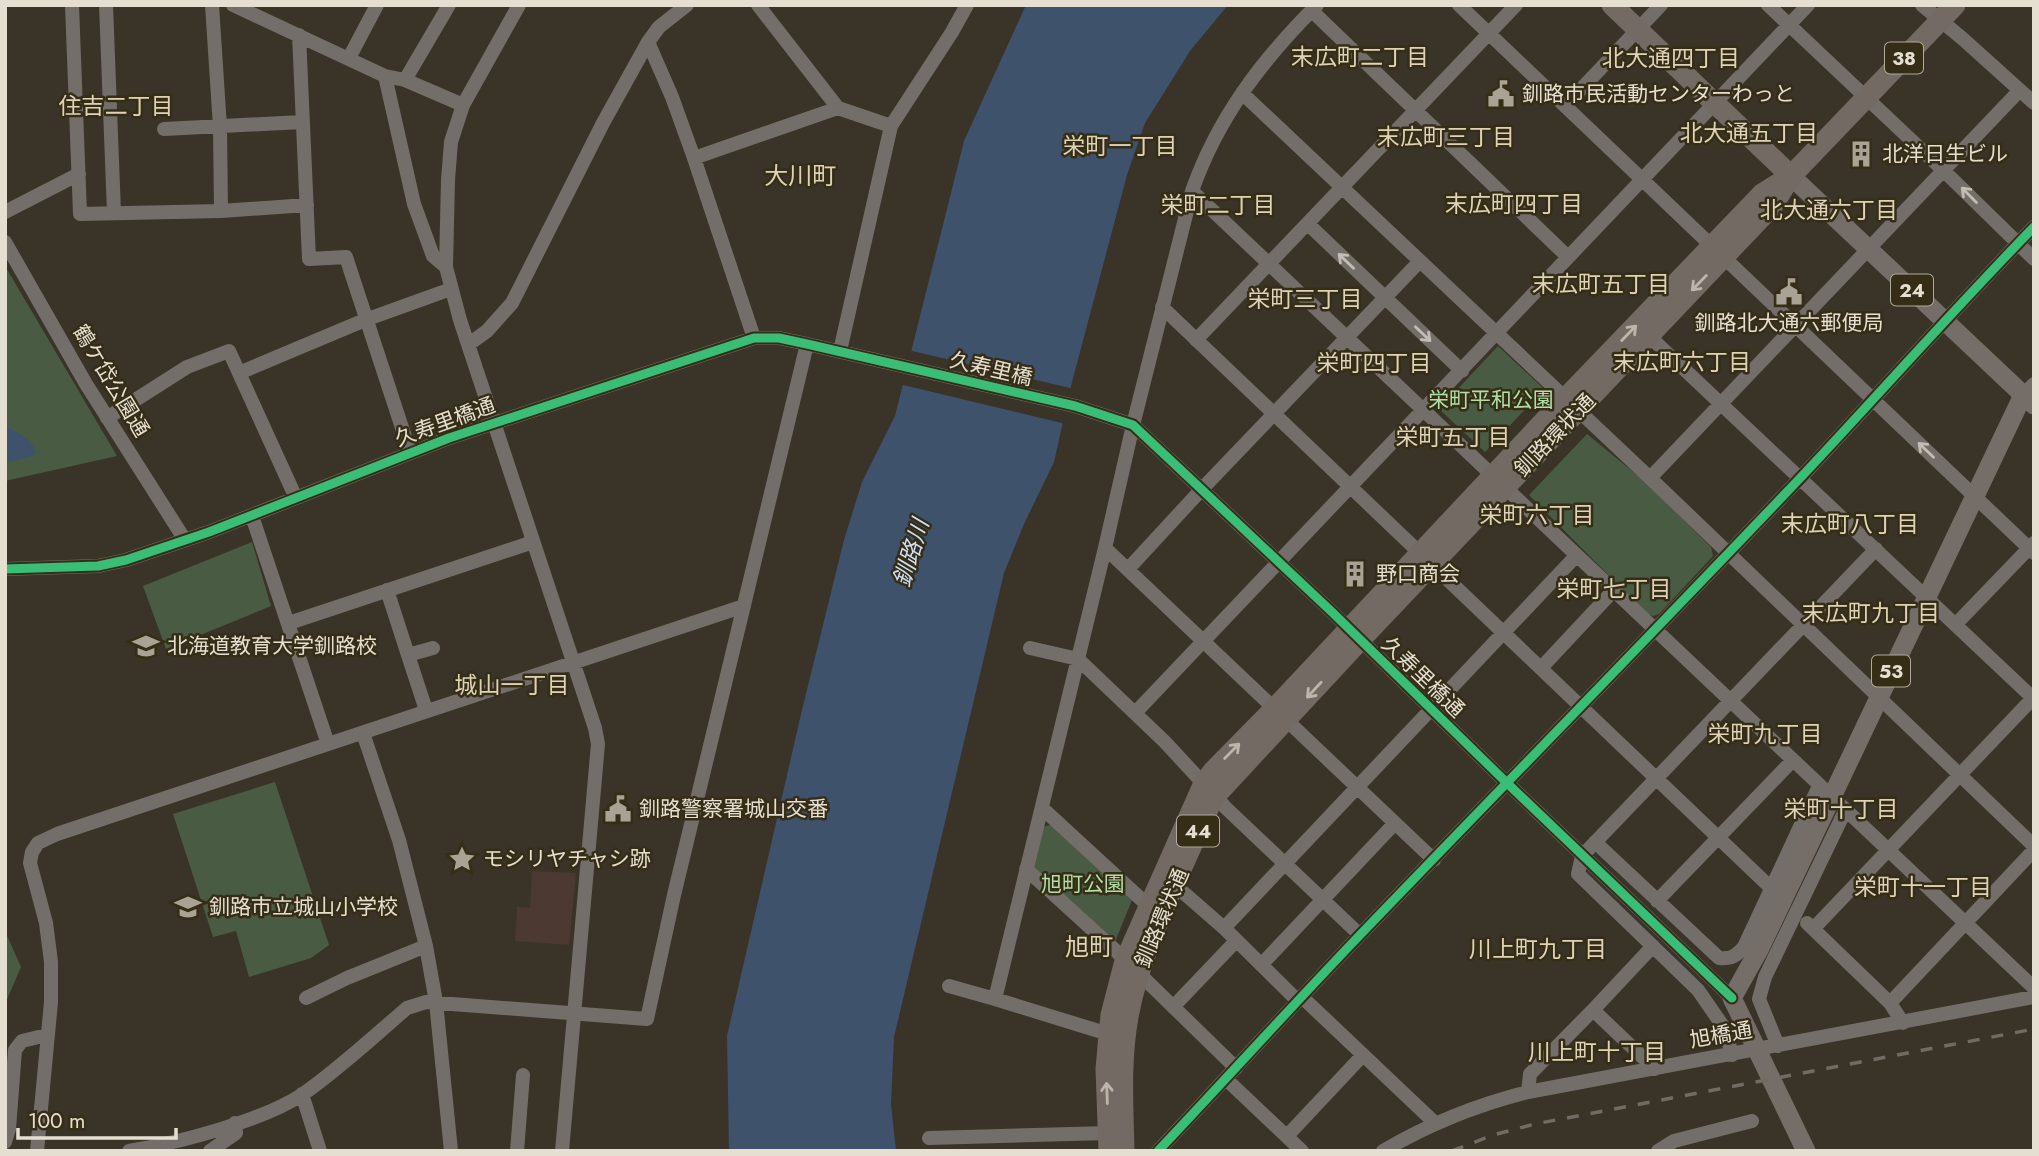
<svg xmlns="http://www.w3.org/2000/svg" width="2039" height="1156" font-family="Jost,'Noto Sans JP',sans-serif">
	<rect width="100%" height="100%" fill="#393427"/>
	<path fill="#4b3932" d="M532,871l44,2 -7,72 -54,-4 2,-34 13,1z"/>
	<path fill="#495c43" d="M5,266l112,190 -112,25z
		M1498,346l46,43 -59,63 -46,-43z
		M1587,434l56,46 68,67 2,9 -54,58 -6,2 -6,-2 -118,-119z
		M252,542l19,64 -105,43 -23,-63z
		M275,782l54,163 -18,13 -62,19 -13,-46 -23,6 -40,-123z
		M1051,825l81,75 -17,42 -82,-74 9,-41z
		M5,931l16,36 -16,37z"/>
	<path fill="#3e526c" d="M1026,5h202l-38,46 -45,72 -18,52 -55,207 -18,80 -30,62 -20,49 -110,464 -3,67 5,47h-167l-2,-115 75,-326 42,-170 18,-58 33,-66 69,-275z
		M5,426c13,8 25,11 31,26l-3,4 -28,7z"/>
	<path fill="#393427" d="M908,350l166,39 -8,35 -167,-40z"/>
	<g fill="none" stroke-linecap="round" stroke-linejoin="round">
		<path stroke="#746e6b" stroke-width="14" d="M72,5l8,209 141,-3 86,-6
			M106,5l8,208
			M212,5l8,122 1,84
			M233,5l152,71 20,4 58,25
			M519,5l-56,100 -12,37 -3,38 -2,87 14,53 135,408 3,16 -36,407
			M758,5l80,103 53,18
			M1459,5l575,548
			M1768,5l176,166 90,88
			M1922,5l41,34 71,64
			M1312,11l256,246
			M299,35l10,224 37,-2 64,195
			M648,42l24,55 22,61 60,180
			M349,58l28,-53
			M385,76l29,128 19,52 13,11
			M405,80l44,-75
			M1242,93l408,385 384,368
			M1565,106l96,-101
			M164,129l138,-7
			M694,158l144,-50
			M1192,191l842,797
			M5,212l74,-38
			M1308,224l154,147
			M5,242l81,142 99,156
			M1162,307l608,580
			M1649,336l385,363
			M1196,340l320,-335
			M469,344l18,-13 25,-28 91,-180 45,-81 11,-15 28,-22
			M840,351l51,-225 61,-94 15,-27
			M239,373l126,-53 86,-31
			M2023,395l11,-11
			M107,418l80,-51 42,-16 67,147
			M1650,478l370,-388
			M252,516l76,228
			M1105,548l329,312
			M1129,568l72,-78 219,-229
			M5,569l93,-3 28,-6 83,-28 240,-94 305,-100h25l28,6 268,62 58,19 199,187 175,171 225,215
			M387,590l21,65 25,-7
			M289,623l244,-81
			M1956,624l78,-81
			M1030,648l48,11 87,83 61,66 134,127
			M408,655l18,55
			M1541,668l72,-77
			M1135,713l673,-708
			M363,733l36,107 27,106 10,56 15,149
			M1042,808l113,104
			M1595,842l124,116c13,1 17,-2 25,-11l75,-161
			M1026,869l91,83 119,116
			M1169,880l55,48 74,73
			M1657,901l136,-141
			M1807,923l83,80 13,20
			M1224,928l352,-372
			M1814,928l220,-231
			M1261,965l134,-142
			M949,986l46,13
			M1302,997l133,126
			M306,998l41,-20 79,-32
			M1890,1003l144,-153
			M1173,1007l63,-66
			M1593,1010l60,-64
			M1115,1036l-120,-37 110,-451 28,-123 59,-234c26,-74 70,-131 125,-186
			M1778,1046l-19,-47 6,-22 80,-166
			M1732,1055l-7,-26 -27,-39 -120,-116 4,-18 294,-307
			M1226,1079l76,72
			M1528,1092l2,-18 63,-64 62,59
			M302,1094l18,57
			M1287,1136l76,-81
			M929,1138l179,-5
			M5,1142l4,-13 6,-79 7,-9 25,-6
			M37,1151l14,-149v-40l-5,-39 -16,-60 2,-11 6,-9 19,-9 687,-228
			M129,1151c48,-8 134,-30 174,-57 36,-25 70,-57 104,-86l19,-6 221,17 27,-124 133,-551
			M210,1151l26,-18 -1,-10
			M517,1151l6,-76
			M1158,1151c67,-71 133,-144 201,-215 148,-154 297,-306 444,-461 77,-82 152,-167 231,-248
			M1383,1151c46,-27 93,-46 145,-59l506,-95
			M1658,1151l16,-10 78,-20"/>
		<path stroke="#756d68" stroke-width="19" d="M1791,176l243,229
			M1806,1151l-74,-153 28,-50 263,-553"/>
		<path stroke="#726a63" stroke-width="21" d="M1612,5l179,171
			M1109,1151l-3,-82 3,-34 2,-20 14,-54 79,-178 10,-13 61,-62 290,-309 197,-205 24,-15
			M1124,1151c-1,-45 -4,-90 4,-134 12,-68 50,-137 76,-200l11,-21 145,-156 413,-435 18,-29 164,-171"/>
		<path stroke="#706b63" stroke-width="3.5" stroke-dasharray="12 12" stroke-linecap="butt" d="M1452,1151l41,-16 42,-11 499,-95"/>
		<g stroke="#352d16" stroke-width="13">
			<path id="cycleway" d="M5,569l93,-3 28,-6 83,-28 240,-94 305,-100h25l28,6 268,62 58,19 199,187 175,171 225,215
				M1158,1151c67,-71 133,-144 201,-215 148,-154 297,-306 444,-461 77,-82 152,-167 231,-248"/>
		</g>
		<use href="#cycleway" stroke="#3abd76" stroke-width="9"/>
	</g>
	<defs><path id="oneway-shaft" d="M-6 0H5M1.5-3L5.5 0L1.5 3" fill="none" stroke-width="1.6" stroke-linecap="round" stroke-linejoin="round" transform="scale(1.75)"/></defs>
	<g stroke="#c3bdb3">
		<use href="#oneway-shaft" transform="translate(1969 195) rotate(-135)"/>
		<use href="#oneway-shaft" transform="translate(1346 261) rotate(-136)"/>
		<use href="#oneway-shaft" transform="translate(1423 334) rotate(44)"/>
		<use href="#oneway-shaft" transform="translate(1926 450) rotate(-136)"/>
	</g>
	<g stroke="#bdb6ab">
		<use href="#oneway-shaft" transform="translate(1699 283) rotate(134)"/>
		<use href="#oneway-shaft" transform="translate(1629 333) rotate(-46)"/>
		<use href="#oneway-shaft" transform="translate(1314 690) rotate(133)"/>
		<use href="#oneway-shaft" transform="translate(1232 751) rotate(-45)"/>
		<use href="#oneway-shaft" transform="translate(1107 1093) rotate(-92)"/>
	</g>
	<defs>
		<g id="civic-bare" transform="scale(2.1)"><path d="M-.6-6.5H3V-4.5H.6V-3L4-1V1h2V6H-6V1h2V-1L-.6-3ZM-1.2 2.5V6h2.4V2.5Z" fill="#a9a396" stroke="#352d16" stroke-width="2.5" paint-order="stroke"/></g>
		<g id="building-bare" transform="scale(2.1)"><path d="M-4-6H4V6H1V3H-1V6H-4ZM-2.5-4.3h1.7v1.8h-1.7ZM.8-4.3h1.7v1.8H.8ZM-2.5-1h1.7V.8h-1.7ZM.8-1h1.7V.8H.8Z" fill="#a9a396" stroke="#352d16" stroke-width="2.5" paint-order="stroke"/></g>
		<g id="university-bare" transform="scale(2.1)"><path d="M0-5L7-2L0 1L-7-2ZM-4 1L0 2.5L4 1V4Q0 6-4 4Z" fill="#a9a396" stroke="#352d16" stroke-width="2.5" paint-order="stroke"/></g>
		<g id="sight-bare" transform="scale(2.1)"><path d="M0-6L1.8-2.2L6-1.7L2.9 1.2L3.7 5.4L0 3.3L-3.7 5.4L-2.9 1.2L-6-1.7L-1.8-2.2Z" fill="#a9a396" stroke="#352d16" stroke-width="2.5" paint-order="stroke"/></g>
		<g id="school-bare" transform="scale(2.1)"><path d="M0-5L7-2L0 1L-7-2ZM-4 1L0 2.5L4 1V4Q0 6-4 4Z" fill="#a9a396" stroke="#352d16" stroke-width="2.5" paint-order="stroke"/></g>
	</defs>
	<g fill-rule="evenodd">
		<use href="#civic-bare" x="1501" y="94"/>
		<use href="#building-bare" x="1861" y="154"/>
		<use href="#civic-bare" x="1789" y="292"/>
		<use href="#building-bare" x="1355" y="574"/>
		<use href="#university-bare" x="146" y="646"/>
		<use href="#civic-bare" x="618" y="809"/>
		<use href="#sight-bare" x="462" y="859"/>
		<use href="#school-bare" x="188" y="907"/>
	</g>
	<g text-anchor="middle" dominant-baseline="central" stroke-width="5" stroke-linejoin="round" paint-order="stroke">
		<g fill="#352d16" stroke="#b0aa9a" stroke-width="2">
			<rect x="1885" y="42.5" width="38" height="31" rx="5"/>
			<rect x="1891" y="274.5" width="42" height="31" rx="5"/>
			<rect x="1872" y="655.5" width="38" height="31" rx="5"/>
			<rect x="1177" y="815.5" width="42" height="31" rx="5"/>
		</g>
		<g font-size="19" font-weight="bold" fill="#e5dfd2">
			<text x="1904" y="58">38</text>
			<text x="1912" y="290">24</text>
			<text x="1891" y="671">53</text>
			<text x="1198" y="831">44</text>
		</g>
		<g font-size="21" fill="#e5dfd2" stroke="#352d16" text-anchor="start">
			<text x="1522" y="94">釧路市民活動センターわっと</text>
			<text x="1882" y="154">北洋日生ビル</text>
			<text x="1789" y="323" text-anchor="middle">釧路北大通六郵便局</text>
			<text x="1376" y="574">野口商会</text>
			<text x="167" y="646">北海道教育大学釧路校</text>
			<text x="639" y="809">釧路警察署城山交番</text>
			<text x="483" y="859">モシリヤチャシ跡</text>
			<text x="209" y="907">釧路市立城山小学校</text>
		</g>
		<g font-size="21" fill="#e5dfd2" stroke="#352d16">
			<text transform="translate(991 369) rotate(13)">久寿里橋</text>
			<text transform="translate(111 381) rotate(59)">鶴ケ岱公園通</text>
			<text transform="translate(445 422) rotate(-20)">久寿里橋通</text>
			<text transform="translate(1555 435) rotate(-46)">釧路環状通</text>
			<text transform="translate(1423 677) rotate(44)">久寿里橋通</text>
			<text transform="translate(1162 918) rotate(-67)">釧路環状通</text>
			<text transform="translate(1721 1035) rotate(-10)">旭橋通</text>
		</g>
		<g font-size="21" fill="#b2dfa8" stroke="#352d16">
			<text x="1491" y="400">栄町平和公園</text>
			<text x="1083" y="884">旭町公園</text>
		</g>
		<g font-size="23" fill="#ded3b8" stroke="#352d16">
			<text x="1360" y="57">末広町二丁目</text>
			<text x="1671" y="58">北大通四丁目</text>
			<text x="116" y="106">住吉二丁目</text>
			<text x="1749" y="133">北大通五丁目</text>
			<text x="1446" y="137">末広町三丁目</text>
			<text x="1120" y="146">栄町一丁目</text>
			<text x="1514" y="204">末広町四丁目</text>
			<text x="1218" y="205">栄町二丁目</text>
			<text x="1829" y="210">北大通六丁目</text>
			<text x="1601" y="284">末広町五丁目</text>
			<text x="1305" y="299">栄町三丁目</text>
			<text x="1682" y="362">末広町六丁目</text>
			<text x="1374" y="363">栄町四丁目</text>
			<text x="1453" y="437">栄町五丁目</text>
			<text x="1537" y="515">栄町六丁目</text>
			<text x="1850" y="524">末広町八丁目</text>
			<text x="1614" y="589">栄町七丁目</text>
			<text x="1871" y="613">末広町九丁目</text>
			<text x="512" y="685">城山一丁目</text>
			<text x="1765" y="734">栄町九丁目</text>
			<text x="1841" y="809">栄町十丁目</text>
			<text x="1923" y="887">栄町十一丁目</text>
			<text x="1538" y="949">川上町九丁目</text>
			<text x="1597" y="1052">川上町十丁目</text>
		</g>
		<g font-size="23" font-style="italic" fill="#cedff5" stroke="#352d16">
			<text transform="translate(911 553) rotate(-73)">釧路川</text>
		</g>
		<g font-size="24" fill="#ded3b8" stroke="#352d16">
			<text x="800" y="175">大川町</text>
			<text x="1089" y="946">旭町</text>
		</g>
	</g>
	<rect width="2039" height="1156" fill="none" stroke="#e5dfd2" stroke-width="14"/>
	<path d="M18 1128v10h158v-10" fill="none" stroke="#e5dfd2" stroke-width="3.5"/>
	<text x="28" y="1128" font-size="21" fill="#e5dfd2" stroke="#352d16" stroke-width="5" paint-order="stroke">100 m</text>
</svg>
